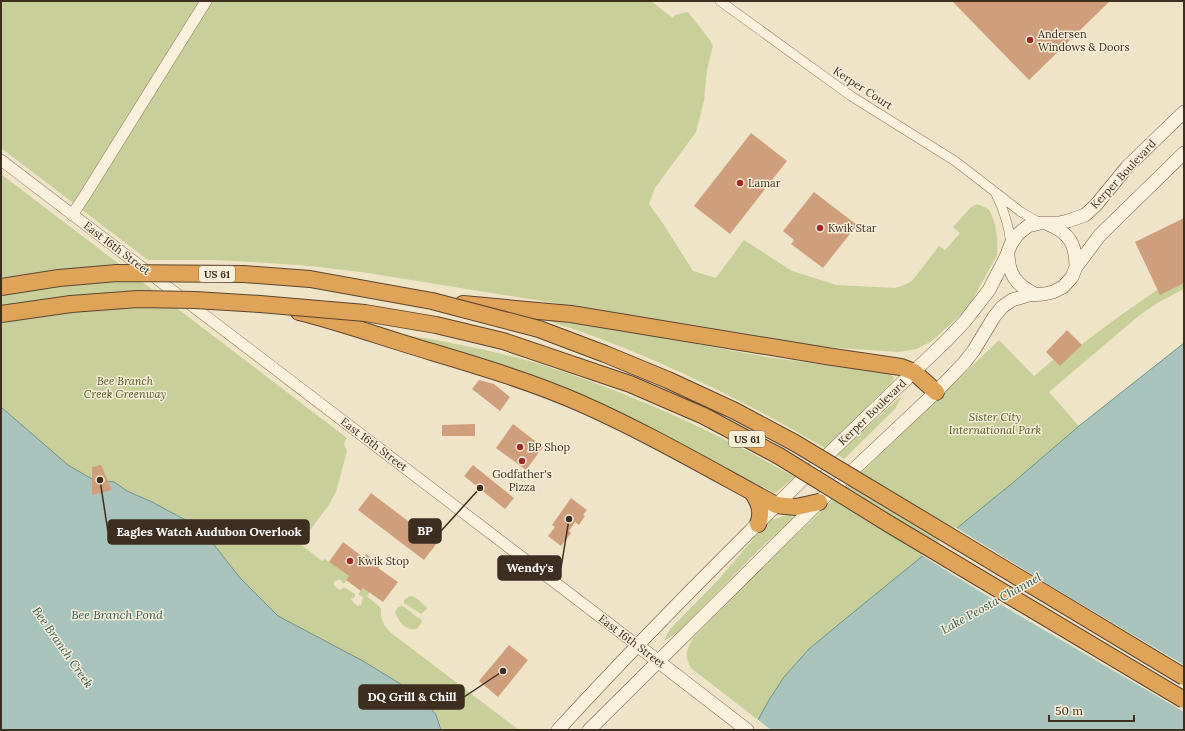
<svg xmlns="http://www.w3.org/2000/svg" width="1185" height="731" font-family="Lora,serif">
	<rect width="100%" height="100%" fill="#f0e4c8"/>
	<path fill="#c9cf9b" d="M1,1h650l22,17 2,-3 13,-3 22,28 3,6 -6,24 -3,31 -8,31 -41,56 -6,16 15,21 29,46 23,7 28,-38 48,31 45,14 58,3 9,-3 8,-4 27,-35 6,4 15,-17 -7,-6 18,-20 6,-3c4,2 9,3 12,6 8,13 9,30 8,45l-29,53 -36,33 -15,8 -19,3 -73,-5 -63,-8 -183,-32 -211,-34 -57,-7 -43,-3 -52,-3h-68l-147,-112z
		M1,174l346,264 -3,6 3,7 -11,41 -8,14 -28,38 22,17 3,-2 24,17 -4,7h-2l-3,-4 -6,3v3l4,4 3,1 3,-3 11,7v3l-4,2 3,4 4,3 3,-1 2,-8 -4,-2v-2l4,-5 7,4 -3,4 14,12c-1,10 2,17 9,24l129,98h-78l-5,-15 -14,-18 -59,-36 -85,-45 -37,-37 -30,-38 -66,-42 -18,-8 -13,-9 -22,-3 -24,-14 -67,-58z
		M1184,277v12l-25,13 -18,12 -92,78 30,34 -64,55 -165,134 -41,34 -25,28 -15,23 -11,20 -67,-52c-7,-14 -5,-16 2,-30l67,-68 239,-230 35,36 20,-17 4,3 56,-42 43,-30z
		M543,319l84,12 134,25 128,18 5,3 -1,4 -68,67c-89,-52 -183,-98 -282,-129z
		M405,335c51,8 102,18 150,34 61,20 121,46 179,75 20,10 40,22 61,33l-20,16 -77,-39 -158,-75 -54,-20z
		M899,398h2l-6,11 -51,50 -7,-5z
		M790,514l3,4 -36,34 -80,81 -13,8 3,-7 4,-6 48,-49 48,-56 4,-3z
		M410,596c7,0 10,7 17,11v2l-6,5 -17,-11v-3z
		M402,606c7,3 11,10 19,13l1,3 -5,7c-12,2 -18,-7 -22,-17l3,-5z"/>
	<path fill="#a9c4bc" stroke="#6f938a" d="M1184,343v387h-434l8,-10 11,-20 15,-23 25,-28 41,-34 165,-134 64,-55z
		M1,407l67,58 24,14 22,3 13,9 25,11 41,22 18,17 30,38 37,37 85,45 59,36 14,18 5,15h-440z"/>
	<path fill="#f0e4c8" d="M955,527l99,61 130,77v47l-169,-99 -94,-58z
		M756,718l15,12h-23z"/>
	<path fill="#cf9f7d" d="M952,1h158l-81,79z
		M751,133l36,28 -57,73 -36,-28z
		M814,192l43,33 -34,43 -32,-24 3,-4 -11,-9z
		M1184,218v65l-24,12 -25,-53z
		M1067,330l15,15 -22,21 -14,-14z
		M479,380l15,4 16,13 -10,14 -28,-22z
		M475,424v12h-33v-11z
		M513,424l30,23 -17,23 -30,-22z
		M101,465l11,25 -20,5v-28z
		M473,465l41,33 -9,11 -41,-33z
		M371,493l66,50 -13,17 -66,-50z
		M571,498l16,12 -4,5 2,1 -6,9 -4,-3 -6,9 2,2 -10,13 -13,-10 7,-9 -3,-2z
		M343,542l20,15 3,-3 15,11 -3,3 20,14 -15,20 -20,-14 -2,3 -15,-11 3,-4 -20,-14z
		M509,645l19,15 -30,37 -19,-16z"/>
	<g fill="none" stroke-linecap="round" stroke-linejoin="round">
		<g stroke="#8d765c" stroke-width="10">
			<path id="minor" d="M720,1l131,95 104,65 66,51 19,11
				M996,194c8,16 13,32 15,50"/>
		</g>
		<g stroke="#8d765c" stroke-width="12">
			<path id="tertiary" d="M1,160l636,485
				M72,215l12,-18 122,-196"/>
		</g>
		<g stroke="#6f573f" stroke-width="14">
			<path id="secondary" d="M1048,224c22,9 28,21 28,43
				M1008,252c0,22 8,33 27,42
				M637,645l110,85
				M558,730c124,-135 256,-263 389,-390l18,-19 24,-31 17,-33 5,-13 7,-10 10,-8 12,-3h19l9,-2 17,-6 11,-10 31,-38 57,-55
				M589,730l230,-228 117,-110 28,-29 10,-13 20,-33 8,-10 10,-7 17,-5 15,-1 9,-2 10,-5 9,-10 4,-10 24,-32 84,-82"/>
		</g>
		<g stroke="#5b4430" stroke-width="18">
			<path id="motorway" d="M463,304l108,10 255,42 75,11 13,5 22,20
				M299,312c45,11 88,27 133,40 50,15 100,30 148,51 68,30 131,67 196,102l20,2 23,-5
				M752,492c7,10 11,20 6,32"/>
		</g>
		<use href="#minor" stroke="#faf1dc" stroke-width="9"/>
		<use href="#tertiary" stroke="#faf1dc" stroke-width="11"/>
		<use href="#secondary" stroke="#faf1dc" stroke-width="13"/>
		<use href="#motorway" stroke="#e0a458" stroke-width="16"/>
		<g stroke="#5b4430" stroke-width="18" stroke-linecap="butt">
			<path id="motorway-bridge" d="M1,287l58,-9 58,-5 127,1 66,5 122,22 107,28 66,25 63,26 67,31 60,32 389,234
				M1,314l70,-10 67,-5 57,1 65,4 105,9 71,12 67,16 127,43 74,32 75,40 110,68 295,176"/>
		</g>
		<use href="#motorway-bridge" stroke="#e0a458" stroke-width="16"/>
	</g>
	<g fill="#9e2a2b" stroke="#f7eed8" stroke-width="1.5">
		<circle cx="1030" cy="40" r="4"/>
		<circle cx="740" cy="183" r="4"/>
		<circle cx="820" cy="228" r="4"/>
		<circle cx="520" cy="447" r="4"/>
		<circle cx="522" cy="461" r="4"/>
		<circle cx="350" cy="561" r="4"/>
	</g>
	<g text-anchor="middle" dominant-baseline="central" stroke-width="3" stroke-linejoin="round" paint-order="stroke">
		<g fill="#f7eed8" stroke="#756857" stroke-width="1">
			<rect x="199" y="266" width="36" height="16" rx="3"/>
			<rect x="729" y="431" width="36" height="16" rx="3"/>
		</g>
		<g font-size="10" font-weight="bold" fill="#3d2e20">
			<text x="217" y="274">US 61</text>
			<text x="747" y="439">US 61</text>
		</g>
		<g font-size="11" fill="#3d2e20" stroke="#f7eed8" text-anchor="start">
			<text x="1038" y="34">Andersen<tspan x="1038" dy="13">Windows &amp; Doors</tspan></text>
			<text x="748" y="183">Lamar</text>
			<text x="828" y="228">Kwik Star</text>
			<text x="528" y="447">BP Shop</text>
			<text x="522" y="474" text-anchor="middle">Godfather's<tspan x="522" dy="13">Pizza</tspan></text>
			<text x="358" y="561">Kwik Stop</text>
		</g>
		<g font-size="11" fill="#3d2e20" stroke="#f7eed8">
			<text transform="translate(863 88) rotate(33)">Kerper Court</text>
			<text transform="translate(1123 174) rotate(-47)">Kerper Boulevard</text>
			<text transform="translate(117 248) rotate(37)">East 16th Street</text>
			<text transform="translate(872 412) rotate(-44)">Kerper Boulevard</text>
			<text transform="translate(374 444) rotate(37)">East 16th Street</text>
			<text transform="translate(632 641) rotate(37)">East 16th Street</text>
		</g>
		<g font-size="11" font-style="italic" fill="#4d5a26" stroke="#f7eed8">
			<text x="125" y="381">Bee Branch<tspan x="125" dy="13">Creek Greenway</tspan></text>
			<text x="995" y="417">Sister City<tspan x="995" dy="13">International Park</tspan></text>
		</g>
		<g font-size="12" font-style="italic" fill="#2f5d5a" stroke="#f7eed8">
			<text transform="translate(991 603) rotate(-29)">Lake Peosta Channel</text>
			<text x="117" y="614">Bee Branch Pond</text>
			<text transform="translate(63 647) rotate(55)">Bee Branch Creek</text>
		</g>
	</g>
	<path fill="none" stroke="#3d2e20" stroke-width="1.5" d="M480 488L441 531M100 480L108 532M569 519L561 568M503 671L464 697"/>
	<g fill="#3d2e20" stroke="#f7eed8" stroke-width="1.5">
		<circle cx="480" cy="488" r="4"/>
		<circle cx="100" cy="480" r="4"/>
		<circle cx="569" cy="519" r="4"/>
		<circle cx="503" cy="671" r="4"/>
	</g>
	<g fill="#3d2e20" stroke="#3d2e20" stroke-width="1.5">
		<rect x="409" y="519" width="32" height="24" rx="4"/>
		<rect x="108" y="520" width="201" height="24" rx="4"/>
		<rect x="498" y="556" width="63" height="24" rx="4"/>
		<rect x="359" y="685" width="105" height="24" rx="4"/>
	</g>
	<g font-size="12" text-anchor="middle" font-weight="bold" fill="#fff">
		<text x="425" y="535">BP</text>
		<text x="209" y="536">Eagles Watch Audubon Overlook</text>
		<text x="530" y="572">Wendy's</text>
		<text x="412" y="701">DQ Grill &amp; Chill</text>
	</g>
	<rect width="1185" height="731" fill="none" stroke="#3d2e20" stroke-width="4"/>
	<path d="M1049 715v6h85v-6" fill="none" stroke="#3d2e20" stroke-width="2"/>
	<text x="1055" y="715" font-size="12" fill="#3d2e20" stroke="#f7eed8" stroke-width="3" paint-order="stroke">50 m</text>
</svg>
